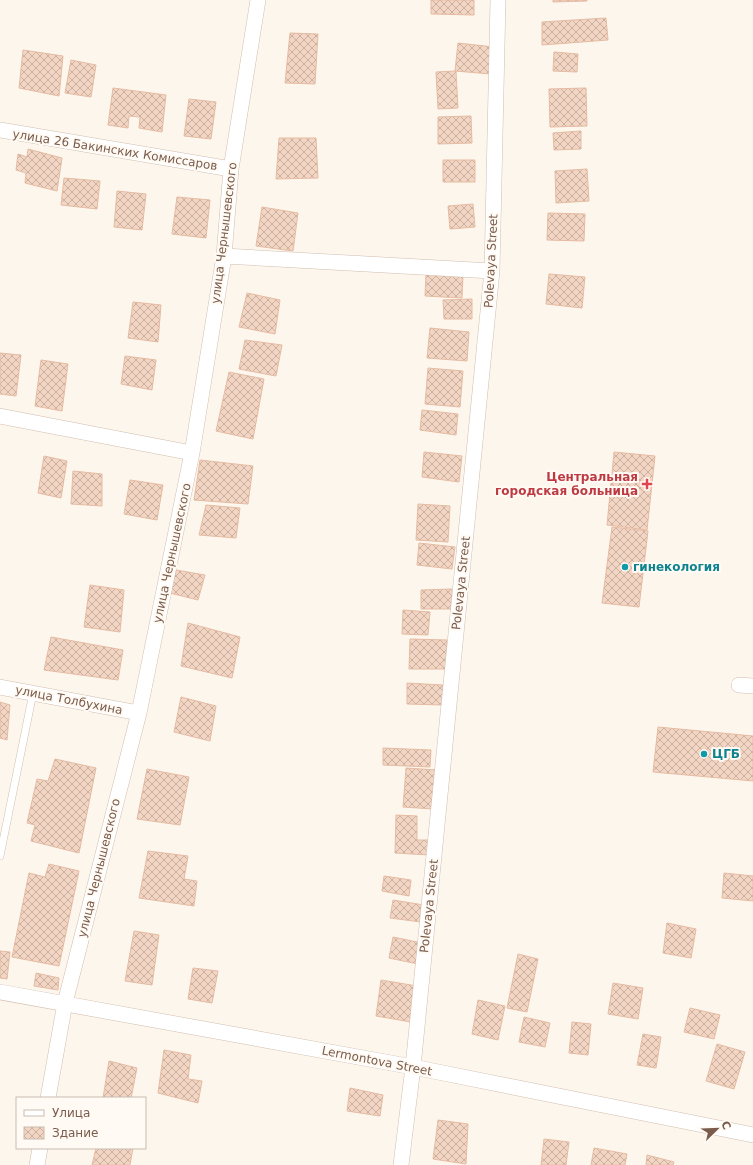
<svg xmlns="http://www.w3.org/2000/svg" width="753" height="1165" font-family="'DejaVu Sans',sans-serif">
	<defs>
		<pattern id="building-cross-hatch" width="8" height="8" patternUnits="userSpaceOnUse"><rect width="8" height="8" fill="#f3d5c3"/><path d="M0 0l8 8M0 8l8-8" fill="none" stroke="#cab0a1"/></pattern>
	</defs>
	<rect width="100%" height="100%" fill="#fdf6ec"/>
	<path fill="url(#building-cross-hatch)" stroke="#e6bba3" d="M431,0h43v15l-43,-1z
		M553,0h34v1l-34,1z
		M606,18l2,22 -66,5v-23z
		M290,33l28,1 -3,50 -30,-1z
		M458,43l36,4 -3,27 -36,-3z
		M23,50l40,6 -4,40 -40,-8z
		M554,52l24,2 -1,18 -24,-1z
		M71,60l25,5 -5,32 -26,-4z
		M456,71l2,37 -20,1 -2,-37z
		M113,88l53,7 -4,37 -23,-4 1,-11 -11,-1 -1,12 -20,-3z
		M586,88l1,38 -37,1 -1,-38z
		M189,99l27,3 -5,37 -27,-3z
		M471,116l1,27 -34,1v-27z
		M581,131v18l-27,1 -1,-17z
		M279,138h37l2,40 -42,1z
		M28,149l34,9 -5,33 -32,-8 1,-10 -10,-3 2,-16 9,3z
		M443,160h32v22h-32z
		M587,169l2,32 -33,2 -1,-32z
		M64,178l36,3 -3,28 -36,-4z
		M117,191l29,3 -4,36 -28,-3z
		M177,197l33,3 -4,38 -34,-4z
		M473,204l2,23 -25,2 -2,-23z
		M262,207l36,6 -5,38 -37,-5z
		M548,213l37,1 -1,27 -37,-1z
		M426,274l37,2 -1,22 -37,-2z
		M549,274l36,3 -3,31 -36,-4z
		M247,293l33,7 -5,34 -36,-7z
		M472,299v20h-28l-1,-19z
		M133,302l28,3 -3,37 -30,-4z
		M430,328l39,4 -2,29 -40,-3z
		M245,340l37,5 -6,31 -37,-7z
		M0,353l21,2 -5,41 -16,-2z
		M125,356l31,4 -4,30 -31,-6z
		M41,360l27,4 -6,47 -27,-5z
		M428,368l35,3 -3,36 -35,-3z
		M229,372l35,7 -11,60 -37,-8z
		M422,410l36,4 -2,21 -36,-5z
		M424,452l38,4 -3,26 -37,-5z
		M614,452l41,4 -8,74 -40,-5z
		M44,456l23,5 -6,37 -23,-5z
		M200,460l53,6 -5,38 -54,-4z
		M73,471l29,3v32l-31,-2z
		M130,480l33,5 -6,35 -33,-6z
		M418,504l32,2 -2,36 -32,-2z
		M206,505l34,3 -4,30 -37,-3z
		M612,527l36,4 -9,76 -37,-4z
		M419,543l36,4 -3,22 -35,-4z
		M176,570l29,5 -7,25 -28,-7z
		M90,585l34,5 -4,42 -36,-5z
		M452,589l1,20h-32v-19z
		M403,610l27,2 -2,23 -26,-1z
		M188,623l52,14 -8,41 -51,-12z
		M51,637l72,13 -5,30 -74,-10z
		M410,639l37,1 -1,29h-37z
		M407,683l36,2 -1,20 -35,-1z
		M181,697l35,9 -6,35 -36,-9z
		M0,702l10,3 -3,35 -7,-2z
		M658,727l95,9v45l-100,-9z
		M383,748l48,2 -1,17 -47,-2z
		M55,759l41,9 -17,85 -48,-12 4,-16 -8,-2 10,-44 11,2z
		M406,768l31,2 -4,39 -30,-2z
		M147,769l42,8 -9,48 -43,-6z
		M396,815l21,1v24h13l-1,15 -34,-2z
		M148,851l40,5 -4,23 13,2 -3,25 -55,-8z
		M49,864l30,7 -20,95 -47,-9 17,-84 16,4z
		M724,873l29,3v25l-31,-3z
		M384,876l27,4 -2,16 -27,-5z
		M393,900l31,5 -3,17 -31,-4z
		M667,923l29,6 -5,29 -28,-5z
		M134,931l25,4 -7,50 -27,-4z
		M393,937l29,6 -4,21 -29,-6z
		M0,951l10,1 -3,27 -7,-1z
		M518,954l20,5 -11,53 -20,-4z
		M193,968l25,3 -6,32 -24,-4z
		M36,973l23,5 -1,12 -24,-4z
		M381,980l36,6 -6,36 -35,-6z
		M613,983l30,5 -5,31 -30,-5z
		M478,1000l27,6 -7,34 -26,-6z
		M690,1008l30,7 -6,24 -30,-7z
		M524,1017l26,6 -5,24 -26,-5z
		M572,1022l19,2 -3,31 -19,-2z
		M643,1034l18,3 -5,31 -19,-3z
		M717,1044l28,8 -11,37 -28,-8z
		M164,1050l27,5 -3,24 14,2 -4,22 -40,-10z
		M109,1061l28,7 -6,30h-28z
		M350,1088l33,7 -3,21 -33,-5z
		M438,1120l30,4 -2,40 -33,-5z
		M544,1139l25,3 -3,23h-25z
		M96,1148h37l-3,17h-38z
		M594,1148l33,6 -2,11h-34z
		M647,1155l27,7 -1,3h-27z"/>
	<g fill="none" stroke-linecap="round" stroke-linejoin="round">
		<g stroke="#d1beb0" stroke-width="8">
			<path id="lane" d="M0,856l33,-163"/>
		</g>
		<g stroke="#d1beb0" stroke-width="16">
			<path id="street" d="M0,130l231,39
				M224,256l268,15
				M0,416l192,37
				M739,685l14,1
				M0,687l139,26
				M0,992l413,75 340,68
				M48,1098l17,-95 74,-290 53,-260 32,-197 7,-87 27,-169
				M37,1165l3,-17
				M401,1165l12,-98 79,-796 6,-271"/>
		</g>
		<use href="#lane" stroke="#fff" stroke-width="7"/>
		<use href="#street" stroke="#fff" stroke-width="15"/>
	</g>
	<path fill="#e0444e" stroke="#fffaf3" stroke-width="1.5" d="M645 478h4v4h4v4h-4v4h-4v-4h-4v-4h4z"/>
	<g fill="#0f9aa8" stroke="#fffaf3" stroke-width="1.5">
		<circle cx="625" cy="567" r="4"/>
		<circle cx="704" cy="754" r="4"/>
	</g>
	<g text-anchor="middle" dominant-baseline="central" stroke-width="4" stroke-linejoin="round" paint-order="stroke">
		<g font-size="12" fill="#7a5c4d" stroke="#fffaf3">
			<text transform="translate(115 150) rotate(9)">улица 26 Бакинских Комиссаров</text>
			<text transform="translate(224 233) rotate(-83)">улица Чернышевского</text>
			<text transform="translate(491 261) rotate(-87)">Polevaya Street</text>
			<text transform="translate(172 553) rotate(-78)">улица Чернышевского</text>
			<text transform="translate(461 583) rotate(-84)">Polevaya Street</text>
			<text transform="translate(69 700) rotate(11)">улица Толбухина</text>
			<text transform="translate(99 868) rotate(-76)">улица Чернышевского</text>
			<text transform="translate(429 906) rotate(-84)">Polevaya Street</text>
			<text transform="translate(377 1061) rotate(11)">Lermontova Street</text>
		</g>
		<g font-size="12" font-weight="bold" fill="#be3a42" stroke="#fffaf3" text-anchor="end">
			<text x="638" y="477">Центральная<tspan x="638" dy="14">городская больница</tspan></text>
		</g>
		<g font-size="12" font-weight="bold" fill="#0d838f" stroke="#fffaf3" text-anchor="start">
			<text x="633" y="567">гинекология</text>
			<text x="712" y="754">ЦГБ</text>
		</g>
	</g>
	<rect x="16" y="1097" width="130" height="52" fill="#fffaf3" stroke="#cabbb1"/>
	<rect x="24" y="1110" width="20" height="6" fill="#ffffff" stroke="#cabbb1"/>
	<text x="52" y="1117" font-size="12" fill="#7a5c4d">Улица</text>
	<rect x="24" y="1127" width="20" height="12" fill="url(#building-cross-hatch)" stroke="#cabbb1"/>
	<text x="52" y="1137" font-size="12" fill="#7a5c4d">Здание</text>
	<g transform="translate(717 1129) rotate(67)" stroke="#fffaf3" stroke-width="3" paint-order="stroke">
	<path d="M0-3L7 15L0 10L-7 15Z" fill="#7a5c4d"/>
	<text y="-6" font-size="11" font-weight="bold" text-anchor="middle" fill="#7a5c4d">С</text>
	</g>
</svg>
